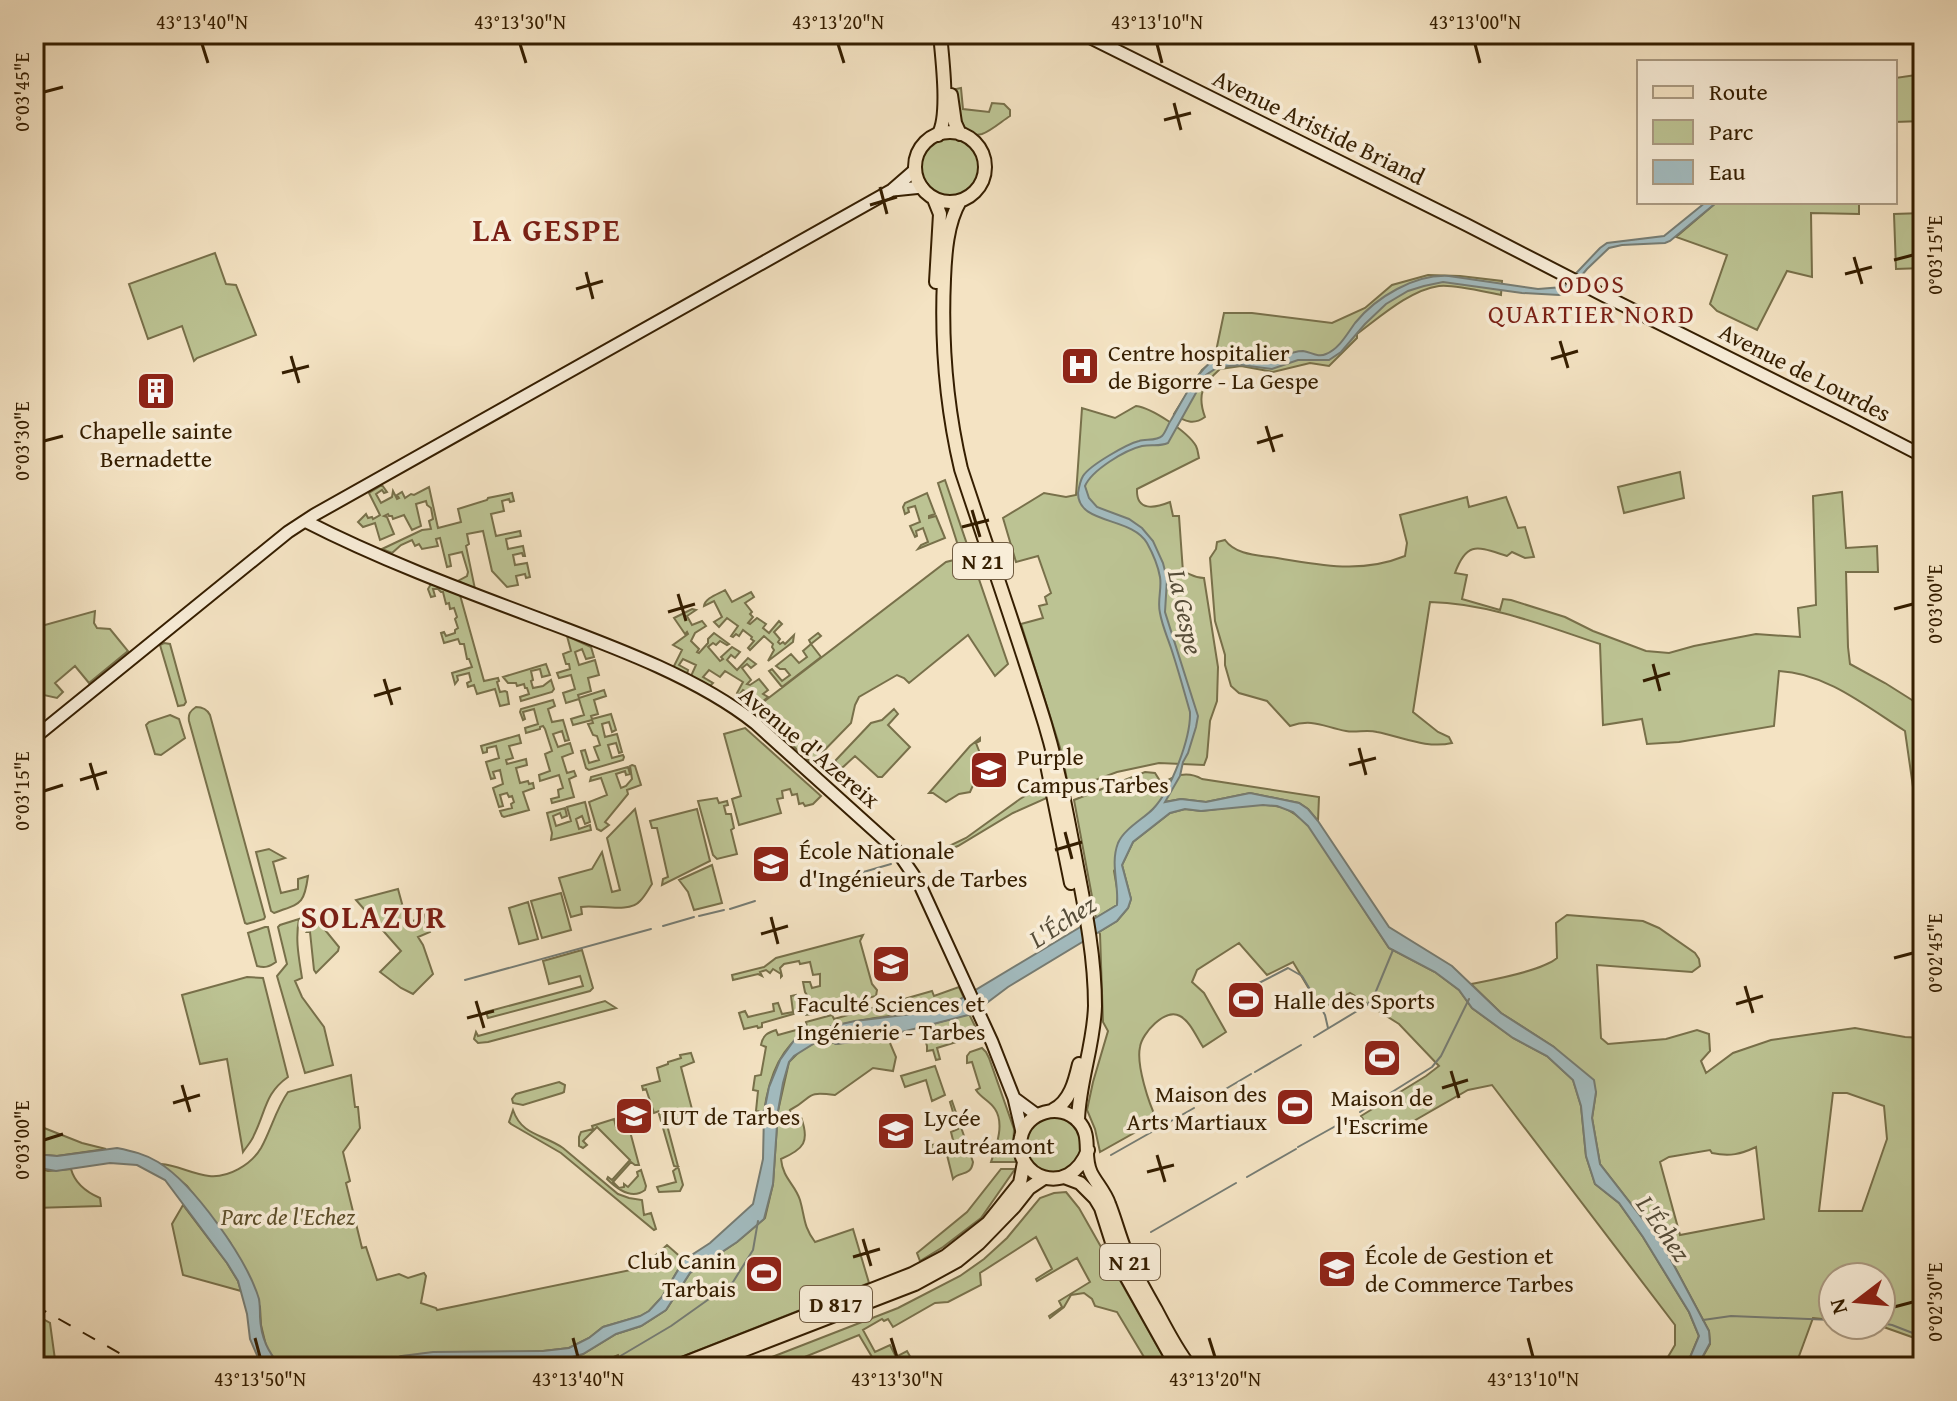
<svg xmlns="http://www.w3.org/2000/svg" width="1957" height="1401" font-family="'Gentium Book Plus',serif">
	<rect width="100%" height="100%" fill="#f4e3c3"/>
	<filter id="stains"><feTurbulence type="fractalNoise" baseFrequency=".0025" numOctaves="4"/><feColorMatrix values="0 0 0 0 .2 0 0 0 0 .09 0 0 0 0 .02 0 0 0 .5 -.17"/></filter>
	<radialGradient id="worn" r=".72"><stop offset=".6" stop-color="#630" stop-opacity="0"/><stop offset="1" stop-color="#630" stop-opacity=".3"/></radialGradient>
	<path fill="#bcc393" stroke="#78704a" stroke-width="2" fill-rule="evenodd" d="M1923,74v47l-28,1v-44z
		M961,88l2,21 26,3 3,-9 12,1 6,6v6c-8,5 -19,15 -28,18 -24,6 -24,-31 -26,-45z
		M920 167a30 30 0 1 1 60 0a30 30 0 1 1-60 0Z
		M1717,202h142v12l-48,-1 1,64 -25,-6 -30,59 -40,-19 -7,-7 17,-49 -51,-18z
		M1923,213v55l-27,1 -2,-55z
		M215,253l11,31 10,1 20,50 -59,23 -3,3 -12,-35 -34,13 -19,-55z
		M1428,275l32,1 42,5 -1,14c-16,-3 -47,-11 -62,-9 -29,4 -59,31 -82,48v4l-28,28 -19,-3 -37,9 -32,-6 -21,3c-18,16 -23,26 -15,48 -11,8 -20,5 -31,-3l28,-44 12,-9 10,-48h28l80,10 33,-15 27,-23z
		M1136,406c16,2 52,26 60,40 2,4 2,8 3,12l-62,31c-1,23 18,19 33,13l3,14h6l4,56c8,1 9,6 21,6l14,89 -1,34 -7,20 -3,36 -3,8 -45,-2 -42,9 -48,18 -7,-36 -41,-130 22,-6 -4,-12 8,-2 -2,-7 6,-4 -13,-37 -22,6 -13,-44 41,-25 22,4 10,-2 6,-87 33,10z
		M1680,472l4,26 -60,15 -6,-26z
		M945,480l63,184 -13,12 -27,-41 -59,48 -5,-5 -7,-3 -38,22 -4,8 -4,18 -39,40 -59,-53 193,-148 16,-4 -24,-75z
		M382,485l5,7 -3,1 -2,-3 -6,4 5,9 11,-6 1,-6 4,8 2,-1 -2,-3 5,-3 3,6 6,-4 3,1 15,-8 9,41 23,-6 -3,-13 29,-9 1,-2 24,-5 2,8 -4,1 -1,-3 -7,2 2,10 -13,3 5,22 24,-5 1,5 -15,3 2,10 15,-3 2,10h-2l-1,-3 -9,2 2,10 12,-2 3,14 -4,1 -1,-4 -9,2 2,9 -11,2 -15,-16 -9,-40 -16,3 2,10 -3,2 9,43 -17,-8 9,-5 1,-4 -6,-20 -13,3 2,11 -4,1 -7,-29 -4,1 2,7 -16,3 -3,-5 -4,2 -3,-6 -11,5 -9,8 -10,-4 40,-19 9,-1 -2,-8 4,-2 -2,-11 -4,-3 -1,-4 -10,3 5,22 -9,4 -8,-15 -11,4 -1,-3h-3l-1,-2 -4,2 3,1 7,17 -14,6 -5,-17 -12,4 -5,-5 8,-8 2,4 4,-1 1,2 7,-4 -11,-22z
		M1842,492l4,56 31,-2 1,26h-32l2,75 2,17 35,19 38,24v124l-4,-2 -14,-98c-38,-24 -79,-58 -126,-60l-5,55 -95,16 -32,2 -5,-25 -39,6 -3,-81c-54,-18 -113,-41 -170,-42l-17,110 25,20 11,5 3,6c-25,6 -50,-6 -75,-11 -10,-3 -21,1 -31,-1 -22,-4 -33,-13 -56,-5l-23,-25 -28,-8 -8,-7 -6,-21v-10l-10,-34 -5,-63 6,-9 1,-7 8,-2c10,14 30,15 45,17 48,7 88,18 135,-1l2,-13 -7,-28 67,-18 2,10 37,-10 12,31 7,-1 9,30 -9,1 -13,-6 -5,4c-29,-9 -40,-16 -52,17l12,2 -5,24 38,11 3,-11 8,1 54,17 28,14 53,20 23,2 25,-7 62,-12 44,3 -2,-29 18,-3 -3,-109z
		M927,493l8,21 -6,2v2l7,-2 9,22 -27,11 3,-4 7,-3 -5,-14 -7,3 1,5 -2,1 -5,-11 10,-4 -5,-16 -7,2 1,4 -4,2 -2,-7 2,-4z
		M431,584l29,11 24,86 14,-3 1,3 -2,1 3,10 5,-1 2,1 2,12 -9,2 -5,-17 -18,5 -3,-9 -6,2 -1,-4 4,-2 -2,-8 -12,3 1,4 -3,4 -3,-11 20,-6 -3,-8h-2l-3,-15h-4l-2,-5 -14,4 -3,-10 3,-1 2,4 9,-3v-3l3,-2 -3,-9 2,-2 -3,-9 -4,1 -1,-6 -3,1 -3,-12h-2l-3,-3h-5l2,7 -4,1 -3,-8z
		M725,590l7,12 19,-10 3,5 -9,6 7,9 -2,2 3,3 -5,6 2,1 7,-6 9,6 -3,4 6,5 10,-12 3,3 -8,8 6,7 -2,3 2,2 3,-2 2,2 9,-9 -1,7 -25,19 6,-11 -2,-3 1,-3 -9,-8 -14,14 -2,-2 6,-7 -3,-2 1,-2 -9,-7 -4,6 -3,-2 -3,3 -2,-1 7,-10 -11,-8 -8,9 -5,-5 8,-5 -8,-16 -10,5c1,-8 14,-12 21,-16z
		M692,609l4,1 -9,6 5,9 10,-4 4,5 -11,7 -4,8 8,8 -2,3 2,1 9,-10v-4l6,-6 15,11 -2,1 -7,-4 -4,4 -3,-2 -5,4 12,14 3,-2 -2,-2 11,-10 8,5 -5,6 -4,-3 -4,5 10,10 11,-12 8,6 -5,4 -4,-4 -5,4 9,12 -4,4 3,1 9,-6 9,11 -5,4 5,3 -17,14 -7,-7 3,-3h2l3,-6 -9,-5 -4,5 -2,-2 6,-11 -18,-11 -5,6 -11,-7 -6,7 10,6 -3,3 -19,-10 5,-11 -13,-6 -4,6 9,5 -1,4 -14,-6 9,-18 -9,-5 15,-11 -1,-2 -2,2 -11,-16z
		M95,611l-1,12 3,5 13,1 18,22 -39,32 -14,-17 -20,17 8,9 -6,6 -18,-4 -5,-10 10,-3v-4l-10,-31v-18z
		M818,633l3,3 -10,8 10,13 -39,30 -13,-16 3,-2 10,12 8,-6 -5,-6h-5l-4,-3 15,-12 8,9 8,-6 -4,-6 8,-7 -2,-4z
		M567,636l24,11 3,10 -8,2 -4,-10 -7,3 4,13 16,-5 4,15 -11,3 3,13 -13,4 1,3 25,-8 2,6 -12,4 4,14 -7,2 1,3 19,-5 5,16 -4,2 -3,-10 -7,2 3,13 12,-3 5,18 -3,1 -3,-10 -8,2 4,13 11,-3 1,2 -1,3 -34,10 -3,-2 -5,-17 4,-1 4,13 10,-3 -5,-13 6,-2 -3,-9 -4,-1 -5,-11 5,-1 -1,-3 -19,5 -2,-6 13,-4 -5,-16 -13,4 -3,-10 12,-4 -4,-14 -12,3 -2,-5 13,-4 -1,-5h-3l-3,-10 8,-3z
		M164,643l6,1 16,58 -2,3 -6,1 -18,-61z
		M546,664l4,11 -8,2 -2,-8 -9,2 2,9 -2,1 2,7 10,-2 8,-6 3,9 -2,3 -31,9 -1,-4 9,-3 -2,-6h-2l-1,-4 -7,2 -1,-3h-8l-5,-6z
		M553,700l2,6 -7,3 4,13 11,-2 6,20 -4,1 -3,-10 -9,3 5,13 12,-4 3,10 -11,4 5,16 7,-2 2,5 -7,3 5,18 -22,6 -1,-4 8,-2 -1,-7 5,-2 -4,-13 -19,6 -1,-6 11,-4 -5,-17 7,-3 -7,-22 -2,-3 -3,1v2l-14,4 -1,-5 13,-4 -4,-15 -11,3 2,7 -2,1 -3,-8 1,-3z
		M196,707c7,0 11,2 14,8l55,202 -1,2 -17,5 -2,-1 -56,-202c-1,-7 1,-10 7,-14z
		M894,709l4,5 -10,11 22,22 -28,30h-4l-23,-21 -13,12 -7,-7 36,-38 11,-3z
		M170,715l9,4 6,19 -24,17 -6,-1 -9,-29 3,-3z
		M745,728l76,68 -8,8 -8,2 -2,-3 -4,1 -2,-10 -5,1 -2,-6 -8,2 1,7 -6,1 4,14 -42,12 -7,-26 9,-3 -17,-62z
		M519,735l2,8 -12,3 4,12 -7,2 1,4 19,-5 1,6 -11,3 4,15 8,-2 1,3 4,-1 1,5 -11,4 6,18 -25,7 -2,-1 -2,-5 12,-3 -1,-4 3,-2 -2,-6 -3,1 -2,-4 -7,2 3,11 -4,1 -6,-19 10,-4 -3,-14 -7,2 2,6 -4,1 -5,-17 13,-4 -3,-12 -9,2v4l-4,1 -2,-7z
		M980,738v3l-4,2 5,13 -6,25 -5,11 -11,2 -13,8 -13,-9h-4l41,-47z
		M632,765l3,1 6,19 -14,5 1,4 -23,28 4,3 -8,6 -4,-2 -8,-27 18,-7 -6,-17 -11,3 1,-4 37,-10 2,7 -4,1 -1,-4 -9,3 5,14 5,-2 6,-7 -2,-13z
		M1145,772l10,1 7,11c13,-10 26,-13 40,-5l117,18 -1,24 -10,-12 -9,-6 -49,-10 -44,9 -25,-3 -22,4 -9,9 -36,59 4,23 -1,11 -21,13 -22,-118z
		M1046,783l3,14 -36,16 -55,33 -36,13 -2,-2 23,-8 23,-11 54,-39z
		M717,798l2,5 8,-2 1,4 -4,1 2,8h5l3,14 -3,2 6,24 -20,5 -4,-4 -15,-54z
		M585,802l5,20 -5,2 -3,-8 -6,3 3,10 11,-4 1,5 -40,10 1,-7 -5,-20 18,-5 2,8 -5,2 -2,-5 -7,3 3,10 15,-5 -4,-14z
		M1250,805c29,-1 38,1 59,21l80,122 46,24 24,18 13,18 41,30 34,18 26,24 8,26 5,50 9,28 24,19 24,34 46,75 10,24 -13,31h-24l13,-22v-20l-183,-240 -24,5 -77,44 -20,-2 -10,-16 65,-40 13,-10 -40,-42 -49,-31 -29,16 -28,-47 -26,13 -28,-32 -42,27 -5,12 12,11 22,39 -23,15c-6,-9 -13,-26 -23,-31 -15,-8 -38,17 -40,31 -4,18 9,57 17,73l-57,32 -5,-23 -8,-19 6,-28 15,-51 -5,-9 -3,-88 -1,-2 18,-11 11,-13 3,-9 -9,-34 11,-23 37,-29 15,-4 16,2z
		M635,809l17,75c-4,6 -7,12 -12,17 -11,13 -43,3 -59,6l1,7 -11,3 -12,-39 33,-9 10,-17 10,40 8,-2 -13,-52z
		M697,809l13,52 -48,24 1,-6 5,-2 -11,-49h-5l-2,-7z
		M269,849l16,9 -12,4 8,31 17,-4v-10l10,-3c-4,30 -8,27 -34,37l-3,-2 -15,-59z
		M712,865l10,38 -28,7 -6,-18 -9,-12z
		M398,889l9,33 14,-3 3,-6 6,19 -12,5 5,8 10,29 -20,20 -12,-6 -21,-16 21,-21 -45,-51z
		M561,893l10,37 -29,8 -11,-37z
		M528,902l10,37 -19,5 -10,-36z
		M1567,915l76,6 16,7 36,25 4,6 1,7 -8,6 -95,-7 4,73 7,6 58,-5 31,-9 12,4 1,17 -9,10 5,12 27,-20 38,-13 84,-12 50,9 18,1v78l-9,-1 9,49v92h-4l4,19v66l-45,-16h3v-48h-48v43l-20,-2 -18,49h-98l13,-23 -1,-13 -46,-86 -63,-81 -8,-46 4,-26 -42,-45 -53,-34 -30,-29c21,-4 71,-13 86,-26l-1,-35zM1833,1093h14l37,13 3,33 -25,72h-43zM1756,1147l8,72 -84,16 -20,-73 9,-5 41,-7 2,3c18,4 29,1 44,-6z
		M299,919c-4,21 0,39 3,59l-7,3 7,16 22,30 9,38 -28,8 -28,-97 10,-12 -9,-37 2,-2z
		M317,920l22,27 -1,4 -22,22 -2,-3 -4,-38h-3z
		M265,927h3l8,35c-7,5 -11,6 -19,4l-9,-33z
		M863,935l-3,6 12,43 5,6 -1,6 -46,11 -21,-9 -4,-6 -2,-10h7l2,6 8,-2v-12l-7,1 -3,-13 -10,2 -1,-3 -15,3 -4,4 2,8 -1,1v-3l-8,-5 -3,4 -4,-3 -6,2 2,4 -4,-2 -25,6 -1,-5 32,-8 12,-9z
		M582,950l11,38 -3,3 -102,27 -2,-6 97,-26 -3,-10 -31,8 -6,-23z
		M247,977l16,1 25,99c-23,16 -22,34 -34,58 -2,6 -7,11 -11,17l-16,-93 -27,5 -18,-69z
		M959,987l5,11c-26,14 -53,15 -81,19 -26,3 -51,10 -77,15 -27,16 -38,50 -42,80l-8,-1 2,-20 -5,-1 2,-14 6,-1 5,-28 -5,-2c2,-10 6,-12 15,-15l2,5 29,-8 -1,-5 26,-7 2,4 98,-28 2,5z
		M796,995l4,14 13,-3 1,5 -2,3 -6,1 -2,-4 -42,12v4l-4,1 -1,-2 -13,3 -5,-16 6,-2 3,6 26,-6 -1,-7 5,-1 4,11 11,-2 -2,-16z
		M605,1001l11,7 -128,34 -10,1 -4,-4 2,-7 2,4z
		M969,1014l6,12v7l-6,5 -32,10 3,11 -4,1 -3,-10 -6,1v-5l-6,-19z
		M887,1036l9,21 -3,14 -20,-3 -38,27c-32,-4 -20,2 -45,15l1,4 10,3c9,25 3,32 -20,42 2,20 14,25 19,41 5,17 3,26 15,42l38,-13 16,54 -213,84h-55l18,-8 -1,-4 -29,12h-166l85,-6 46,1 29,-8 33,-20 25,-8 25,-16 24,-37 47,-31 28,-24 8,-34 5,-73 11,-49 10,-10 19,-11h12l6,3z
		M982,1048l4,4 3,6 25,71 -1,21 3,12h-25c5,-15 14,-38 4,-53 -5,-8 -14,-11 -19,-19l4,-2 -8,-26 -5,1v-7l3,-4z
		M691,1053l3,9 -13,5 12,46 -21,7 -5,5 16,60 -3,6 -21,1 -2,-5 19,-5 -3,-11 5,-4 -4,-1 -15,-52 4,-2 -1,-2 -8,3 -8,-24 -3,1 -1,-4 18,-5 -3,-13 11,-4v-2l13,-4 -1,-3z
		M935,1066l10,29 -13,6 -6,-21 -21,7 -4,-11z
		M351,1075l4,32h3l2,21 -17,24 7,29 -4,2 16,65 4,-1 11,33 22,-6 9,4 16,-5 2,3 -5,27 15,5 1,2 213,-44 -2,-4 19,-17 17,15 -22,37 -13,14 -8,5 -38,11 -14,11 -20,10 -26,3 -141,5 -37,11h-84l-14,-17 -6,-25 -1,-18 -30,-65 -43,-56 -26,-22c16,1 31,10 48,12 19,2 42,-11 52,-28 10,-18 15,-39 27,-56z
		M559,1082l6,3 -1,7 -2,1 -39,12 -10,-2 -1,-4 4,-5z
		M952,1101l21,61c-2,15 -14,9 -20,17l-7,-28 -15,4v-2l2,-1 -2,-7 6,-1 2,5 15,-5 -3,-12 7,-3 -8,-27z
		M513,1110c9,26 30,24 50,38l55,46 11,4 13,2 2,15 7,-2 5,16 -2,1 -93,-77 -50,-29 -2,-2z
		M1025 1145a28 28 0 1 1 56 0a28 28 0 1 1-56 0Z
		M614,1119l2,8 12,-3 11,41h-4l-4,-3 -18,20 6,6 5,-1v-3l4,3 10,-11 -1,-4 4,-2 5,16 -1,4c-13,10 -28,-1 -38,-11l1,-2 4,3 18,-20 -33,-33 -14,14 4,4 -4,3 -4,-2v-9l2,-5 12,-3 -1,-3z
		M34,1124l48,19 24,6 -49,7 -23,-2z
		M34,1167l14,4 23,-2c4,15 15,23 29,29l1,8 -67,2z
		M1001,1169h14l-34,49 -38,29 -23,14 -3,-8 50,-41z
		M1066,1192l13,16 90,159h-19l-33,-55 -22,-6 -3,-7 -8,-6 -13,2 -7,12 -14,11 -1,-2 13,-9 -3,-6 31,-19 -13,-24 -40,23 -1,-2 16,-10 -16,-32 -56,36 1,12 -33,17 -13,1 -42,24 -5,-8 -4,2 -2,-2 -19,11 12,22 15,-7 6,12 11,-6 9,16h-38l-19,-32 -79,32h-25l-2,-2 -5,2h-29l29,-11 6,8 144,-56 62,-32 24,-17 23,-21 33,-40 14,-5z
		M183,1205l44,58 11,18 3,10 -58,-16 -11,-51z
		M34,1314l16,9 6,44h-18l-1,-26 -3,-1z"/>
	<path fill="#a2bbbf" stroke="#767c73" stroke-width="2" d="M1706,202h11l-47,39 -5,2 -43,2 -13,3 -22,21 -15,18 -7,6 -6,2 -37,-2 -79,-11 -19,4 -16,5 -22,13 -21,20 -24,28 -12,8h-31l-26,9 -31,-4 -23,2 -12,8 -38,68c-9,4 -16,1 -26,3 -17,4 -50,24 -57,40l4,12 8,9 32,12 13,9 11,13 10,22 4,16 -2,33 33,104 -2,11 -8,26 -5,9 -3,14 -15,26 16,-3 25,3 44,-9 49,10 9,6 10,12 71,106 63,39 49,47 53,34 40,33 2,12 -4,26 8,46 63,81 46,86 1,12 -13,24h-11l13,-31 -10,-24 -46,-75 -24,-34 -24,-19 -9,-28 -5,-50 -8,-26 -26,-24 -34,-18 -41,-30 -13,-18 -24,-18 -46,-24 -81,-122 -15,-14 -16,-6 -14,-1 -62,6 -16,-2 -15,4 -37,29 -11,23 9,34 -3,9 -11,13 -109,66 -36,27 -101,26 -35,4 -6,-3h-12l-24,15 -5,6 -6,21 -5,28 -5,73 -9,35 -27,23 -47,31 -24,37 -25,16 -25,8 -33,20 -29,8 -46,-1 -85,6h-58l37,-11 31,-4 110,-1 26,-3 20,-10 14,-11 37,-11 9,-5 13,-14 22,-37 26,-17 43,-39 10,-45 1,-47 5,-25 11,-27 15,-21 15,-8 45,-10 57,-7 40,-10 165,-99c2,-21 -7,-41 1,-62 6,-14 25,-24 35,-34 18,-19 38,-71 37,-97 -6,-21 -12,-43 -19,-64 -4,-12 -9,-23 -11,-35 -3,-12 2,-24 0,-36 -2,-11 -8,-25 -13,-34 -16,-27 -69,-18 -69,-50 1,-6 2,-12 5,-17 7,-11 44,-32 56,-35 7,-2 18,0 23,-5 4,-4 6,-12 9,-16 9,-15 27,-51 42,-59 15,-7 34,1 49,1 14,-1 26,-11 41,-11 8,1 15,7 23,3 13,-5 21,-20 29,-31 21,-26 60,-49 94,-47l89,13 25,-2 37,-39 7,-5 57,-7z
		M117,1148c15,3 28,6 41,14 36,22 89,97 101,137 1,6 1,12 1,18 1,21 8,35 21,50h-19l-12,-28 -3,-25 -9,-33 -11,-18 -62,-83 -28,-15 -27,-2 -54,8 -22,-4v-13l23,2z"/>
	<g fill="none" stroke-linecap="round" stroke-linejoin="round">
		<path stroke="#767c73" stroke-width="2" d="M860,873l31,-9
			M840,879l10,-3
			M730,909l25,-8
			M699,916l25,-6
			M663,926l31,-9
			M465,980l186,-51
			M1257,984l31,-16 14,8 23,39 3,13
			M1314,1037l53,-32 7,-9 19,-46
			M1255,1072l46,-27
			M1207,1100l44,-26
			M1360,1112l72,-45 9,-11 28,-57
			M1298,1147l52,-29
			M1111,1155l83,-47
			M1247,1177l49,-28
			M1151,1232l85,-49
			M1703,1320l28,-4 102,4
			M1881,1323l11,2 31,12
			M617,1358l54,-32 62,-44 20,-32 5,-29"/>
		<g stroke="#351e00" stroke-width="15">
			<path id="secondary" d="M1083,34l384,191 138,71 244,122 74,38
				M893,190l29,-3
				M305,521c76,39 157,69 237,99 69,26 155,57 213,103l142,128 22,32 73,159 22,56 8,34
				M34,738l254,-206 26,-17 578,-325 23,-20
				M1014,1098l23,17"/>
		</g>
		<g stroke="#351e00" stroke-width="16">
			<path id="primary" d="M951,95l4,28 5,11
				M915 167a35 35 0 1 1 70 0a35 35 0 1 1-70 0Z
				M938,135c12,-18 4,-78 2,-101
				M934,199l6,15 -4,68
				M960,201c-13,22 -15,53 -16,78 -3,66 2,126 17,190 28,85 58,170 84,255 14,47 23,95 32,143 9,46 18,92 18,139 -1,39 -16,76 -17,114
				M1046,760l25,123
				M1053,1110c17,-8 22,-29 26,-46
				M1088,1150c-19,50 -76,27 -67,-13 5,-25 39,-35 57,-16 15,15 4,34 13,52 5,10 14,19 18,31 6,15 10,31 16,46 8,21 20,40 31,60 10,19 20,39 34,57
				M1064,1177l16,6 15,15 6,10 16,50 9,18 51,91
				M675,1367l237,-93 34,-18 42,-33 32,-40 4,-21
				M700,1367l215,-83 42,-23 22,-18 35,-36 15,-19 15,-10"/>
		</g>
		<use href="#secondary" stroke="#f8edd8" stroke-width="11"/>
		<use href="#primary" stroke="#f4e3c3" stroke-width="12"/>
		<path stroke="#351e00" stroke-width="2" stroke-dasharray="14 14" stroke-linecap="butt" d="M34,1305l110,62"/>
	</g>
	<path fill="none" stroke="#351e00" stroke-width="3" d="M202,44l6,19M520,44l6,19M838,44l6,19M1157,44l5,19M1475,44l5,19M44,92l19,-5M1174,103l7,27M1164,120l27,-7M880,187l7,27M870,205l27,-8M1854,257l8,27M1894,260l19,-5M586,272l7,27M1845,274l27,-7M576,289l27,-8M1560,341l8,27M291,356l8,27M1551,359l27,-8M282,373l27,-7M1266,426l8,26M44,441l19,-5M1257,443l26,-8M972,510l8,27M962,527l27,-7M678,594l8,27M1894,609l19,-5M668,612l27,-8M1653,664l7,27M384,679l8,26M1643,681l27,-8M374,696l27,-8M1359,748l7,27M90,763l8,27M1349,765l27,-7M80,780l27,-8M44,791l19,-6M1065,832l7,27M1055,850l27,-8M771,917l7,27M761,934l27,-8M1894,958l19,-5M1745,986l8,27M476,1001l8,27M1736,1004l27,-8M467,1018l27,-7M1451,1071l8,27M182,1085l8,27M1442,1088l26,-8M173,1103l27,-8M44,1140l19,-6M1157,1155l8,27M1147,1172l27,-7M863,1239l8,27M853,1257l27,-8M1894,1307l19,-5M255,1338l5,19M573,1338l5,19M891,1338l6,19M1209,1338l6,19M1528,1338l5,19"/>
	<defs>
		<g id="hospital-square" transform="scale(2)"><rect x="-9" y="-9" width="18" height="18" rx="4" fill="#8f2418" stroke="#f8edd8"/><path d="M-5-5h3v3.5h4V-5h3V5h-3V1.5h-4V5h-3Z" fill="#fff"/></g>
		<g id="building-square" transform="scale(2)"><rect x="-9" y="-9" width="18" height="18" rx="4" fill="#8f2418" stroke="#f8edd8"/><path d="M-4-6H4V6H1V3H-1V6H-4ZM-2.5-4.3h1.7v1.8h-1.7ZM.8-4.3h1.7v1.8H.8ZM-2.5-1h1.7V.8h-1.7ZM.8-1h1.7V.8H.8Z" fill="#fff"/></g>
		<g id="university-square" transform="scale(2)"><rect x="-9" y="-9" width="18" height="18" rx="4" fill="#8f2418" stroke="#f8edd8"/><path d="M0-5L7-2L0 1L-7-2ZM-4 1L0 2.5L4 1V4Q0 6-4 4Z" fill="#fff"/></g>
		<g id="stadium-square" transform="scale(2)"><rect x="-9" y="-9" width="18" height="18" rx="4" fill="#8f2418" stroke="#f8edd8"/><path d="M0-5a6.5 5 0 1 0 0 10a6.5 5 0 1 0 0-10ZM-3.5-1.8h7v3.6h-7Z" fill="#fff"/></g>
		<g id="school-square" transform="scale(2)"><rect x="-9" y="-9" width="18" height="18" rx="4" fill="#8f2418" stroke="#f8edd8"/><path d="M0-5L7-2L0 1L-7-2ZM-4 1L0 2.5L4 1V4Q0 6-4 4Z" fill="#fff"/></g>
	</defs>
	<g fill-rule="evenodd">
		<use href="#hospital-square" x="1080" y="366"/>
		<use href="#building-square" x="156" y="391"/>
		<use href="#university-square" x="989" y="770"/>
		<use href="#university-square" x="771" y="864"/>
		<use href="#university-square" x="891" y="964"/>
		<use href="#stadium-square" x="1246" y="1000"/>
		<use href="#stadium-square" x="1382" y="1058"/>
		<use href="#stadium-square" x="1295" y="1107"/>
		<use href="#university-square" x="634" y="1116"/>
		<use href="#school-square" x="896" y="1131"/>
		<use href="#university-square" x="1337" y="1269"/>
		<use href="#stadium-square" x="764" y="1274"/>
	</g>
	<g text-anchor="middle" dominant-baseline="central" stroke-width="7" stroke-linejoin="round" paint-order="stroke">
		<g fill="#f8edd8" stroke="#705c41" stroke-width="2">
			<rect x="953" y="543" width="60" height="36" rx="6"/>
			<rect x="1100" y="1244" width="60" height="36" rx="6"/>
			<rect x="800" y="1286" width="72" height="36" rx="6"/>
		</g>
		<g font-size="22" font-weight="bold" fill="#351e00">
			<text x="983" y="561">N 21</text>
			<text x="1130" y="1262">N 21</text>
			<text x="836" y="1304">D 817</text>
		</g>
		<g font-size="24" fill="#351e00" stroke="#f8edd8">
			<text transform="translate(1319 127) rotate(26)">Avenue Aristide Briand</text>
			<text transform="translate(1805 372) rotate(27)">Avenue de Lourdes</text>
			<text transform="translate(810 747) rotate(40)">Avenue d'Azereix</text>
		</g>
		<g font-size="24" fill="#351e00" stroke="#f8edd8" text-anchor="start">
			<text x="1108" y="352">Centre hospitalier<tspan x="1108" dy="28">de Bigorre - La Gespe</tspan></text>
			<text x="156" y="430" text-anchor="middle">Chapelle sainte<tspan x="156" dy="28">Bernadette</tspan></text>
			<text x="1017" y="756">Purple<tspan x="1017" dy="28">Campus Tarbes</tspan></text>
			<text x="799" y="850">École Nationale<tspan x="799" dy="28">d'Ingénieurs de Tarbes</tspan></text>
			<text x="1274" y="1000">Halle des Sports</text>
			<text x="891" y="1003" text-anchor="middle">Faculté Sciences et<tspan x="891" dy="28">Ingénierie - Tarbes</tspan></text>
			<text x="1267" y="1093" text-anchor="end">Maison des<tspan x="1267" dy="28">Arts Martiaux</tspan></text>
			<text x="1382" y="1097" text-anchor="middle">Maison de<tspan x="1382" dy="28">l'Escrime</tspan></text>
			<text x="662" y="1116">IUT de Tarbes</text>
			<text x="924" y="1117">Lycée<tspan x="924" dy="28">Lautréamont</tspan></text>
			<text x="1365" y="1255">École de Gestion et<tspan x="1365" dy="28">de Commerce Tarbes</tspan></text>
			<text x="736" y="1260" text-anchor="end">Club Canin<tspan x="736" dy="28">Tarbais</tspan></text>
		</g>
		<g font-size="24" font-style="italic" fill="#5e502c" stroke="#f8edd8">
			<text x="288" y="1216">Parc de l'Echez</text>
		</g>
		<g font-size="26" letter-spacing="2" fill="#7a1f14" stroke="#f8edd8">
			<text x="1592" y="283">ODOS<tspan x="1592" dy="30">QUARTIER NORD</tspan></text>
		</g>
		<g font-size="26" font-style="italic" fill="#564d39" stroke="#f8edd8">
			<text transform="translate(1186 612) rotate(78)">La Gespe</text>
			<text transform="translate(1062 921) rotate(-33)">L'Échez</text>
			<text transform="translate(1664 1228) rotate(55)">L'Échez</text>
		</g>
		<g font-size="32" font-weight="bold" letter-spacing="2" fill="#7a1f14" stroke="#f8edd8">
			<text x="547" y="229">LA GESPE</text>
			<text x="374" y="916">SOLAZUR</text>
		</g>
	</g>
	<rect width="1957" height="1401" fill="none" stroke="#f4e3c3" stroke-width="88"/>
	<rect x="1637" y="60" width="260" height="144" fill="#f8edd8" stroke="#aa9a82" stroke-width="2"/>
	<rect x="1653" y="86" width="40" height="12" fill="#f4e3c3" stroke="#aa9a82" stroke-width="2"/>
	<text x="1709" y="100" font-size="24" fill="#351e00">Route</text>
	<rect x="1653" y="120" width="40" height="24" fill="#bcc393" stroke="#aa9a82" stroke-width="2"/>
	<text x="1709" y="140" font-size="24" fill="#351e00">Parc</text>
	<rect x="1653" y="160" width="40" height="24" fill="#a2bbbf" stroke="#aa9a82" stroke-width="2"/>
	<text x="1709" y="180" font-size="24" fill="#351e00">Eau</text>
	<g transform="translate(1857 1301) rotate(254)"><circle r="38" fill="#f8edd8" stroke="#aa9a82" stroke-width="2"/>
	<path d="M0-6L14 30L0 20L-14 30Z" fill="#8f2418"/>
	<text y="-12" font-size="22" font-weight="bold" text-anchor="middle" fill="#351e00">N</text>
	</g>
	<rect x="44" y="44" width="1869" height="1313" fill="none" stroke="#351e00" stroke-width="3"/>
	<g font-size="20" text-anchor="middle" fill="#351e00">
		<text x="202" y="29">43°13'40"N</text>
		<text x="520" y="29">43°13'30"N</text>
		<text x="838" y="29">43°13'20"N</text>
		<text x="1157" y="29">43°13'10"N</text>
		<text x="1475" y="29">43°13'00"N</text>
		<text transform="translate(22 92) rotate(-90)" y="7">0°03'45"E</text>
		<text transform="translate(1935 255) rotate(-90)" y="7">0°03'15"E</text>
		<text transform="translate(22 441) rotate(-90)" y="7">0°03'30"E</text>
		<text transform="translate(1935 604) rotate(-90)" y="7">0°03'00"E</text>
		<text transform="translate(22 791) rotate(-90)" y="7">0°03'15"E</text>
		<text transform="translate(1935 953) rotate(-90)" y="7">0°02'45"E</text>
		<text transform="translate(22 1140) rotate(-90)" y="7">0°03'00"E</text>
		<text transform="translate(1935 1302) rotate(-90)" y="7">0°02'30"E</text>
		<text x="260" y="1386">43°13'50"N</text>
		<text x="578" y="1386">43°13'40"N</text>
		<text x="897" y="1386">43°13'30"N</text>
		<text x="1215" y="1386">43°13'20"N</text>
		<text x="1533" y="1386">43°13'10"N</text>
	</g>
	<rect width="100%" height="100%" filter="url(#stains)"/>
	<rect width="100%" height="100%" fill="url(#worn)"/>
</svg>
